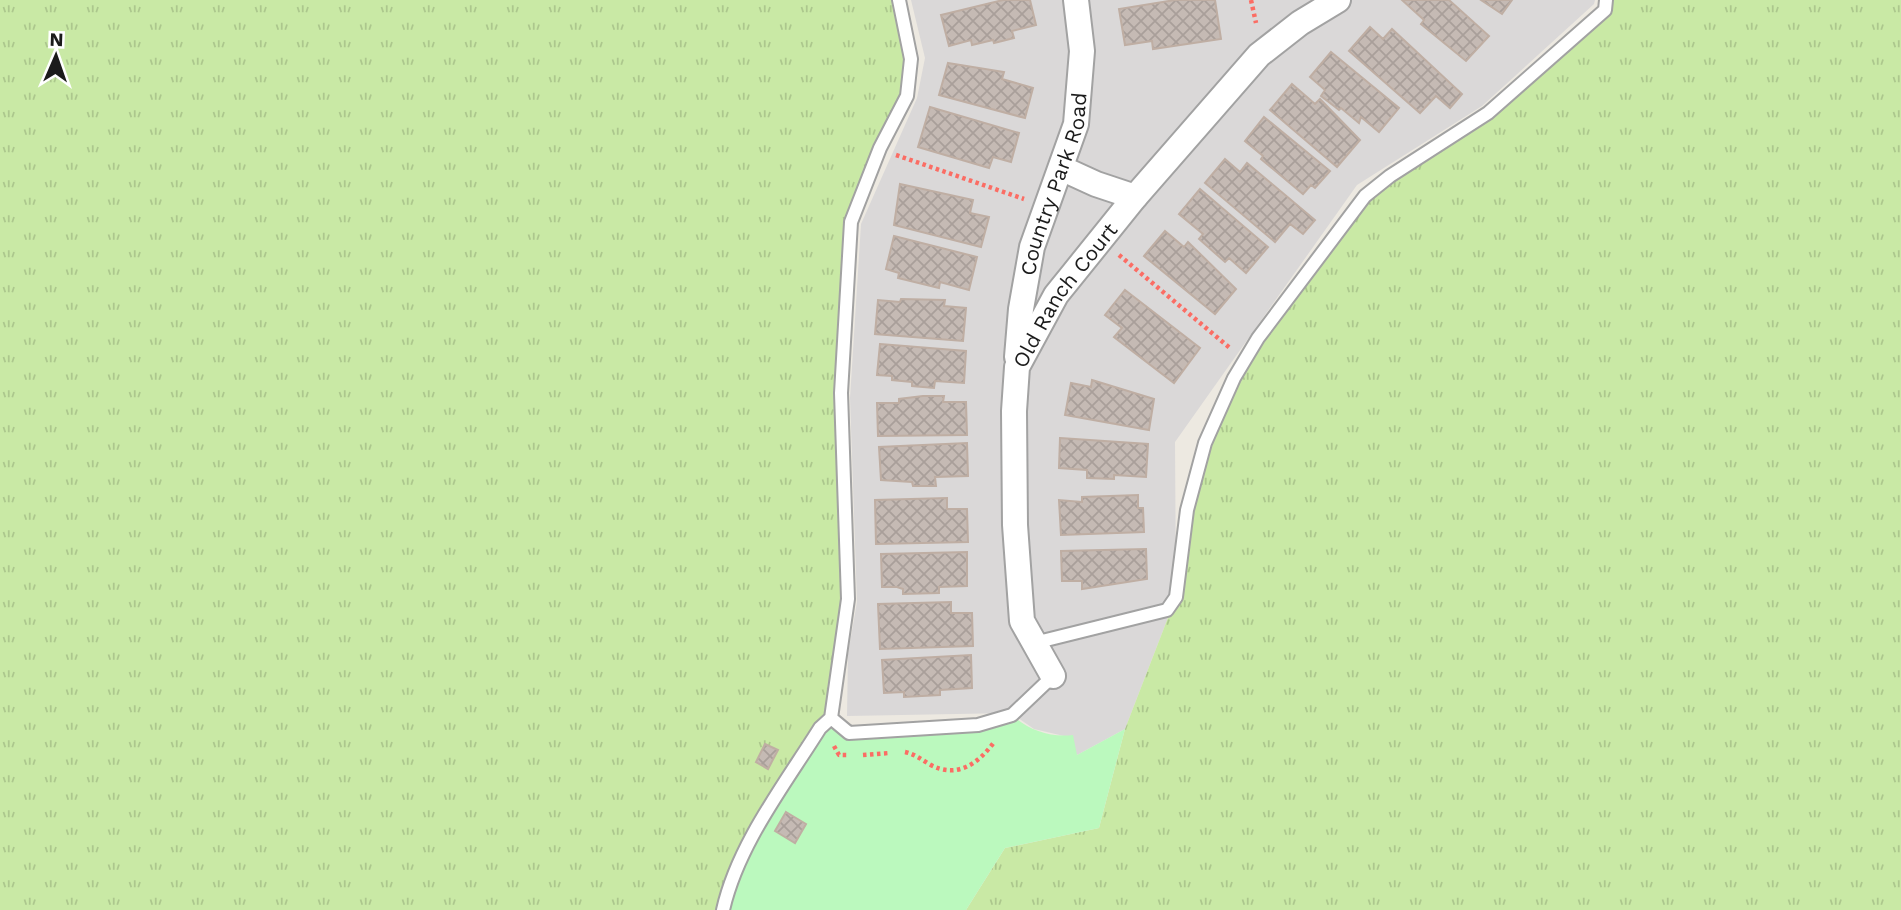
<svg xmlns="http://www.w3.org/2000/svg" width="1901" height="910" font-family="'Work Sans',sans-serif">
	<defs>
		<pattern id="grass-tufts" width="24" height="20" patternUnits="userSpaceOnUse" patternTransform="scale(1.75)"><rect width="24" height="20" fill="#c9e9a5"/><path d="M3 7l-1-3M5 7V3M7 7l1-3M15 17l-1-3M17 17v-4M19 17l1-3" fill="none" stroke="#acc78d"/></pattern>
		<pattern id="building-cross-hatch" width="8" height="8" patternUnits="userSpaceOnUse" patternTransform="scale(1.75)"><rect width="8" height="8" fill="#c5bab4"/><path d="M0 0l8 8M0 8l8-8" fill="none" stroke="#a99f9a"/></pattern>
	</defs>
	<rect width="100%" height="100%" fill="#ede9e1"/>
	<path fill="#dad8d8" d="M911,0h684l-1,4 -112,102 -125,79 -182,257 1,155 -51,132 -48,26 -13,-19 -30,-7 -23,-16 -164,3 1,-62 9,-52 -7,-204 11,-174 56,-126 8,-40z"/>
	<path fill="url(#grass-tufts)" d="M0,0h899l12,59 -4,37 -56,126 -10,171 7,206 -17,119 -108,192h-723z
		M1606,0h295v910h-935l39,-62 94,-20 26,-99 51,-132 11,-87 47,-132 131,-182 123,-83 117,-103z"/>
	<path fill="#bbf9be" d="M1012,715c16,15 39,23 61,20l4,20 48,-26 -26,99 -94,20 -39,62h-243l21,-56 87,-136 15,14 132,-7z"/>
	<path fill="url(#building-cross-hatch)" stroke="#bfaea3" stroke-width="2" d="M1003,0h27l6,25 -24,6 2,7 -20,5 -1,-3 -21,5 -1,-5 -22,6 -8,-31z
		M1175,0h40l6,39 -68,10 -1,-8 -27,4 -6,-36z
		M1402,0h47l40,36 -23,25 -45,-37 3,-4z
		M1481,0h31l-10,14z
		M1370,27l13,12 9,-10 70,65 -12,14 -14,-12 -16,17 -71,-62z
		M1331,52l68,56 -20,24 -18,-15 -2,6 -18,-15 -2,2 -18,-14 4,-6 -15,-13z
		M948,63l56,9 -2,7 31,9 -8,30 -86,-23z
		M1292,84l23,20 5,-5 40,41 -23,27 -67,-57z
		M930,107l89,26 -8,29 -18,-5 -4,11 -71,-21z
		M1264,117l66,54 -15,17 -4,-3 -8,9 -42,-35 2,-3 -18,-15z
		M1225,159l15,13 7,-9 68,57 -12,14 -13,-10 -15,18 -70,-59z
		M900,184l73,16 -3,13 19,4 -8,30 -87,-22z
		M1200,189l68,58 -22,26 -17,-15 -4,4 -26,-23 4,-5 -24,-20z
		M1165,231l19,16 4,-5 48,47 -21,25 -71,-58z
		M894,236l83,21 -8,33 -29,-8 -1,6 -41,-10 1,-5 -13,-4z
		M1125,290l75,58 -26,35 -60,-46 8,-9 -17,-13z
		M901,299l44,1 -1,6 22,2 -3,33 -88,-7 3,-34 22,2z
		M880,344l86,7 -2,32 -29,-2 -1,7 -22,-2v-4l-20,-2v-4l-15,-1z
		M1092,380l62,19 -5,31 -84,-15 6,-32 20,4z
		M923,396h21l-1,6h23l1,33 -89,1 -1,-33h22v-4z
		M1060,438l88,6 -2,33 -32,-2v4l-27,-1v-8l-28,-2z
		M967,443l1,33 -33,1 1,9h-23l-1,-4 -31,-2 -2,-33z
		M1138,495v13h5l1,24 -83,3 -2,-35 23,2v-5z
		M947,498v11h20l1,33 -92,2 -1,-44z
		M1146,549l1,30 -65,10v-8h-20l-1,-30z
		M967,552v34l-28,1v6l-36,1v-5l-6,-2h-15l-1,-33z
		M951,602v11h21l1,33 -93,3 -2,-45z
		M971,655l1,33 -32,2v5l-36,2v-5l-20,1 -2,-33z
		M765,744l13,6 -10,19 -12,-7z
		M786,812l20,12 -11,19 -20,-12z"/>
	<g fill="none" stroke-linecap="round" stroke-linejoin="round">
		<g stroke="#a2a2a2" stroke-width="16">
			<path id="service" d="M899,0l12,59 -4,37 -27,52 -29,74 -10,171 7,206 -17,119 18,15 129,-8 34,-10 41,-39
				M1034,643l133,-33 9,-13 11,-87 18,-67 29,-65 24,-40 107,-142 25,-20 98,-63 117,-103 1,-10
				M723,910c15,-66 62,-126 97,-182l11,-10"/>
		</g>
		<g stroke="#a2a2a2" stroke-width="28">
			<g id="minor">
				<path d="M1061,168l35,16 39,13"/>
				<path id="s1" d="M1017,357l4,-48 11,-62 44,-123 6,-73 -6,-51"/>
				<path id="s2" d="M1053,676l-31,-55 -7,-96 -1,-114 3,-44 39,-72 17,-21 62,-77 124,-142 41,-32 38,-23"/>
			</g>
		</g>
		<path stroke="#fb6d64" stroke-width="4.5" stroke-dasharray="3.5 3.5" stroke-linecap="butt" d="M1251,0l5,23
			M896,155l128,44
			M1119,255l111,93
			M834,746l5,9h8
			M905,752c9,2 16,7 24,12 28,16 50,-1 66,-23
			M863,755l26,-2"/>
		<use href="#service" stroke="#fff" stroke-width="12"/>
		<use href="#minor" stroke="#fff" stroke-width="24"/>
	</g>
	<g text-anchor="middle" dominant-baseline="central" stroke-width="6" stroke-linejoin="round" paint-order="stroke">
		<g font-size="21" fill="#1b1b1b" stroke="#fff">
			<text stroke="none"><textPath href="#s1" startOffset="178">Country Park Road</textPath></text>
			<text stroke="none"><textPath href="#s2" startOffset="404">Old Ranch Court</textPath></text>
		</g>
	</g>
	<g transform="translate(56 56) rotate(2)" stroke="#ffffff" stroke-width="5" paint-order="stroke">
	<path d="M0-5L12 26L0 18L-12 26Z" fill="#1b1b1b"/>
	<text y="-10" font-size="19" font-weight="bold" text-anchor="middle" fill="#1b1b1b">N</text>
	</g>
</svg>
